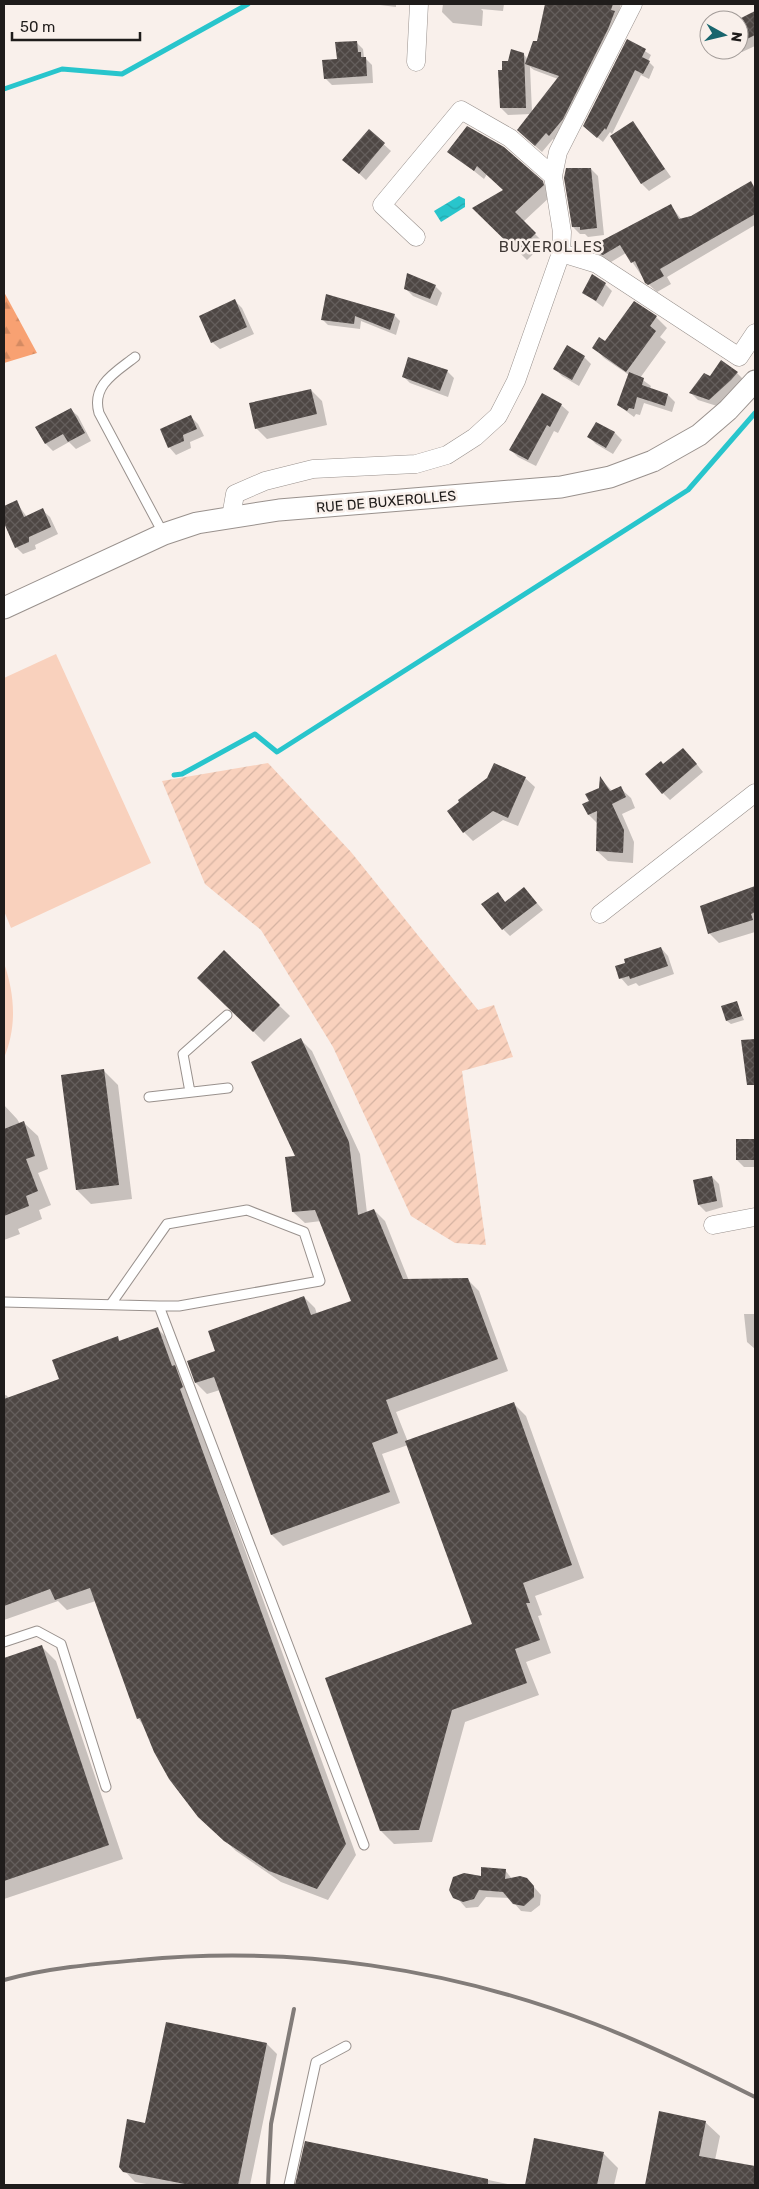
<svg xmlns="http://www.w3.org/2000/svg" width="759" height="2189" font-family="Rubik,sans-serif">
	<defs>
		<pattern id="forest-firs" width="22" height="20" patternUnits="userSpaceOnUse" patternTransform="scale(1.25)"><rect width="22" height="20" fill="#f8a172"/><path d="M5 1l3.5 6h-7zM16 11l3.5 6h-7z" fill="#d48a62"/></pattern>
		<pattern id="garden-furrows" width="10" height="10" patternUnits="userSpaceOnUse" patternTransform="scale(1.25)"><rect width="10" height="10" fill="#f9d1bd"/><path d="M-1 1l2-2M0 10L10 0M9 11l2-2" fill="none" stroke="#d5b3a2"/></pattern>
		<pattern id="water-waves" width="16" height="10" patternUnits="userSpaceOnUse" patternTransform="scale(1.25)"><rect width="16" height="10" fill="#28c5cc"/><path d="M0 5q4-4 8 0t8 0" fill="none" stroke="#23a9af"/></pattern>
		<pattern id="building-cross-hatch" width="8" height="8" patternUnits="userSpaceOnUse" patternTransform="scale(1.25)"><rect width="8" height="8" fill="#4e4744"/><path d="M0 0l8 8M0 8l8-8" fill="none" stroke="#645e5c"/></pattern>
	</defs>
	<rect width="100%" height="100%" fill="#f9f0eb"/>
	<path fill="url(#forest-firs)" d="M4,292l33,61 -33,10z"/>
	<path fill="url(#garden-furrows)" d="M268,763l83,89 127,158 16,-5 19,52 -51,14 24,174 -31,-2 -44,-27 -78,-169 -72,-117 -56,-46 -43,-103z"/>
	<path fill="#f9d1bd" d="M56,654l95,209 -140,65 -7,-17v-233z
		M4,963c11,32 13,64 0,95z"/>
	<path fill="url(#water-waves)" d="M459,196l6,3v8l-24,15 -7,-11z"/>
	<path fill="#0003" fill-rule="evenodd" d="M379,4h17v3l-16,-2z
		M443,4h61l-1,7 -22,-2 2,2 -1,15 -29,-3 -11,-11z
		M546,4h75l-3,12 -62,126 -3,-3 -11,13 -17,-15 6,-23 -23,1 -7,-7 3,-36 5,-9 14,-9 5,5 10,-17zM530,67l4,3 24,9 -26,33z
		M755,13v33l-13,6 -3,-3v-29z
		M628,40l23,15 -3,6 6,6 -5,12 -8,-4 -29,59 -2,-2 -7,10 -13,-11z
		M356,42l7,7 1,8 8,8 1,18 -41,2 -7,-7 13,-18z
		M633,123l38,54 -22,14 -7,-7 -30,-48z
		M369,131l22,20 -25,29 -15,-14z
		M449,151l93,31 10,10v3l-29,27 21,21 -17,17 -53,-52 30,-18 -17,-16 -3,5z
		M591,169l7,7 6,59 -16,2 -3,-3h-5l-7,-7z
		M751,183l4,4v38l-88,52 4,7 -14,8 -11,-10 -20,-29 -15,9 -16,-6 -7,-7 83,-43 11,14 9,-3z
		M605,284l7,7 -9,16 -20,-15z
		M435,286l7,7 -5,13 -24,-10 -7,-7z
		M327,296l67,19 6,6 -4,14 -35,-14 -1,8 -32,-4 -6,-6z
		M235,301l7,7 12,26 -34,15 -8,-7z
		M656,317l11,11 -7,9 6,5 -26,36 11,8 -1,3 18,6 7,7 -3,10 -28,-9 -4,12 -4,-1 -2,3 -16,-12 11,-30 -25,-17 -10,-11z
		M584,357l7,7 -12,22 -17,-10 -7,-7z
		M447,371l7,7 -6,19 -38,-14 -7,-7z
		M737,373l7,7 -27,26 -19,-6 -7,-7 19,-15z
		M311,390l11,11 5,24 -60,14 -11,-11z
		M561,405l8,7 -11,21 -4,-2 -18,35 -18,-9 -7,-7z
		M70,409l8,7 13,25 -15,8 -7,-7 -16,9 -7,-7 -9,-16z
		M191,417l7,7 6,12 -14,6 1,6 -15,7 -7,-8z
		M615,433l7,7 -9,14 -17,-10 -7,-7z
		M16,502l11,15 15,-7 8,7 8,17 -23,11 1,4 -13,5 -7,-7 -12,-27v-13z
		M690,756l13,16 -33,28 -7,-7v-28z
		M525,778l10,9 -17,39 -15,-6 -30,21 -9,-9z
		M601,779l11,12 8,-3 11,10 4,10 -13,6 12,28 -1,21 -25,-2 -11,-10 1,-27 -9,-9 -5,-11 6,-3 10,-12z
		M755,887v45l-36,11 -9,-9 -9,-27z
		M497,893l9,10 25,-7 12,14 -33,26 -7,-7z
		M661,948l7,8 6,18 -35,12 -3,-3 -8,3 -7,-8z
		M224,952l66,64 -26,26 -65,-64z
		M736,1002l8,18 -13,4 -4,-3z
		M301,1040l11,11 48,103 7,59 7,-3 11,11 24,60 59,-1 11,11 29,80 -112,41 12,30 105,-39 13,13 58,162 -49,18 7,19 -4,1 13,37 -25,9 13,33 -74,27 -33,120 -38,2 -13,-13 92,-206 -65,-180 -26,9 18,49 -117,43 -11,-11 -52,-145 -13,4 -11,-11 -8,-21 29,-10 87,-55 11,11 2,6 35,-12 -31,-81 -16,2 -12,-11 -6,-54 10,-1z
		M104,1071l14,14 14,114 -41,5 -14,-14z
		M4,1105l13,14 3,5 4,-1 14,13 10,33 -10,4 13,32 -12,5 3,9 -24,10 2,5 -16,6z
		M738,1140h17v27h-11l-7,-7z
		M712,1177l7,7 4,23 -17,5 -7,-7z
		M744,1314h11v35l-8,-7z
		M157,1328l11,11 188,516 -28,45 -47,-18 -45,-31 -25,-24 -73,-109 -42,-117 -29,9 -9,-9 -54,19v-224l2,-1 3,3 51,-18 57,-42 4,4z
		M42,1647l14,14 67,198 -119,40v-239z
		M505,1870l7,9 22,8 7,8 -1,10 -9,7 -10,-1 -11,-13 -24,-1 -8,10 -12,1 -16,-18z
		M267,2044l10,10 -27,131h-98l-17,-3 -14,-15 25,-43z
		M660,2113l45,9 15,14 -5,24 40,8v17h-108z
		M535,2139l69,15 14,14 -4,17h-88z
		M306,2142l206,43h-216z"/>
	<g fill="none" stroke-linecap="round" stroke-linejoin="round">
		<path stroke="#28c5cc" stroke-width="5" d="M4,89l58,-20 60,5 126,-70
			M174,775l8,-1 73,-40 22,18 411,-262 67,-77"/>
	</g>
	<path fill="url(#building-cross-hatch)" d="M545,4h68l-2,6 4,1 -7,18 -45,90 -14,17 -3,-3 -11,13 -18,-16 42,-54 -34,-12 8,-23h4z
		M755,11v24l-16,8v-24z
		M627,39l19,10 -4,8 8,4 -7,13 -8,-4 -29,60 -1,-2 -8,10 -14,-12z
		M357,41l1,11h3v5h5l1,19 -43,3 -2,-19 15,-1 -2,-17z
		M511,49l13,4 2,55h-26l-2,-38h4v-9h6z
		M633,121l32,48 -24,15 -31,-48z
		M467,126l37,21 39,34 1,4 -29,27 21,21 -19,19 -45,-44 31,-18 -26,-24 -3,5 -27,-19z
		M369,129l16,14 -26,31 -17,-14z
		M566,168h25l6,60 -17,2v-3h-8l-8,-49z
		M751,181l4,8v25l-95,55 4,7 -16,9 -3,-2 -10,-22 -4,2 -11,-18 -17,10 -17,-6 85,-45 8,15 12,-3z
		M407,273l29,12 -6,14 -26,-10z
		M592,274l14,9 -10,18 -14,-8z
		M326,294l69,20 -5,16 -35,-14 -1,8 -33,-4z
		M235,299l12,28 -36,16 -12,-27z
		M634,301l23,15 -7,10 6,5 -30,41 -34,-24 7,-11 6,4z
		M567,345l18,11 -13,24 -19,-11z
		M408,357l40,13 -8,21 -38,-14z
		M721,360l17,12 -7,8 -22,20 -20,-7 15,-20 6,3z
		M629,372l15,6 -2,7 26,9 -3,12 -28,-9 -3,12 -5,-1 -2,3 -10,-6z
		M311,389l6,25 -62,15 -6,-26z
		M542,393l20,11 -12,23 -3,-2 -19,35 -19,-10z
		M71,408l14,25 -17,9 -5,-8 -18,10 -10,-17z
		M191,415l6,14 -14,6 1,6 -16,7 -8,-19z
		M596,422l19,10 -9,16 -19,-11z
		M17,500l7,17 19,-9 8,19 -22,10v5l-14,6 -11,-25v-17z
		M683,748l14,16 -35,30 -17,-20 16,-13 2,3z
		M494,763l32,14 -12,27 -6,14 -15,-7 -30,22 -16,-22 12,-9 -1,-2 29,-22z
		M600,776l10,15 11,-5 5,11 -14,7 12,26 -1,23 -27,-2 1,-40 -9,4 -6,-11 7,-3 -4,-7 14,-6z
		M755,886v26l-4,2 2,6 -45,14 -8,-28z
		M524,887l13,16 -35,27 -21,-26 17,-12 7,10z
		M661,947l7,19 -38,13 -1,-3 -10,3 -4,-13 10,-3 -1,-4z
		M224,950l56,55 -27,27 -56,-54z
		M737,1001l5,15 -16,5 -5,-15z
		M301,1038l48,104 9,73 16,-6 29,70 65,-1 30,81 -112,41 12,33 -26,10 18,49 -119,43 -57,-158 -19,6 -8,-22 28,-10 -7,-20 96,-35 7,19 40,-14 -36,-91 -23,2 -7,-55 10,-1 -44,-94z
		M755,1039v46h-8l-6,-45z
		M104,1069l15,116 -43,5 -15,-115z
		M24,1121l11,35 -9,3 12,32 -12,5 3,10 -25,10v-87z
		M736,1139h19v21h-19z
		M712,1176l5,25 -19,4 -5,-25z
		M158,1327l14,39 3,-1 8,22 -3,2 166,455 -29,45 -48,-18 -45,-30 -26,-24 -29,-38 -15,-27 -14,-34 -3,1 -47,-131 -35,12 -5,-11 -46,17v-207l55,-20 -7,-19 66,-24 1,5z
		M514,1402l58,163 -49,18 7,20h-4l14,37 -25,9 12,34 -75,27 -33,120 -39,1 -55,-153 147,-54 -67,-183z
		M42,1645l67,200 -105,36v-223z
		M481,1867l25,2 -1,10 15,-3 7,2 7,8v11l-10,9 -11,-2 -10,-12 -24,-2 -5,9 -11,3 -10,-4 -4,-8 4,-13 11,-4 17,3z
		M166,2022l101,21 -29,142h-48l-67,-13 -4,-5 8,-48 18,4z
		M659,2111l47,10 -7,35 56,10v19h-110z
		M534,2138l70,14 -7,33h-72z
		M305,2141l183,38v6h-193z"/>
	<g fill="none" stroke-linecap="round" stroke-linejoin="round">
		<g stroke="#99918d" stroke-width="11">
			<path id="service" d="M135,357c-19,15 -44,28 -36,56l64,120
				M190,1092l-7,-38 44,-39
				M149,1097l79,-9
				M4,1302l155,4h20l141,-25 -16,-49 -57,-22 -80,14 -56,80
				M159,1306l205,539
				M4,1642l33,-11 24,13 45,143
				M289,2185l27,-123 30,-16"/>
		</g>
		<g stroke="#99918d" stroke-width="19">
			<path id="minor" d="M416,62l3,-58
				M416,237l-34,-32 79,-95 49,28 43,38
				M561,253l36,11 142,93 16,-24
				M231,517l4,-23 30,-13 48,-12 103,-5 31,-9 28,-18 23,-21 18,-35 45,-128 1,-21 -9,-56 5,-24 75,-148
				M600,914l155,-121
				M713,1225l42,-8"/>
		</g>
		<g stroke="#99918d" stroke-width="23">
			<path id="tertiary" d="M4,608l160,-74 33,-11 82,-13 282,-23 49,-10 43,-16 46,-26 29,-25 27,-29"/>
		</g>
		<use href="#service" stroke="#fff" stroke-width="9"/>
		<use href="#minor" stroke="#fff" stroke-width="18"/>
		<use href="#tertiary" stroke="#fff" stroke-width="21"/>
		<path stroke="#827c79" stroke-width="4" d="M4,1980c44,-12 90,-16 135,-20 155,-15 311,8 456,64 55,21 108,47 160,73
			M268,2185l3,-61 23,-115"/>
	</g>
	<g text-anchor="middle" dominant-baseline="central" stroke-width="5" stroke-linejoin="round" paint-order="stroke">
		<g font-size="14" fill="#1f1c1b" stroke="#f9f0eb">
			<text transform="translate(386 502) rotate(-5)">RUE DE BUXEROLLES</text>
		</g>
		<g font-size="15" letter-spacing="1" fill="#3f3835" stroke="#f9f0eb">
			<text x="551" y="247">BUXEROLLES</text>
		</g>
	</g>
	<rect width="759" height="2189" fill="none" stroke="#1f1c1b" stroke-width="10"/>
	<g transform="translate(724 35) rotate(98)"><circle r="24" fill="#f9f0eb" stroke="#a29b98"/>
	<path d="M0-4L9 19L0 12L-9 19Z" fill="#18656d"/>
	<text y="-8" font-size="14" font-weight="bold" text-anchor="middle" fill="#1f1c1b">N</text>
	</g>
	<path d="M12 32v8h128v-8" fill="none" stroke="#1f1c1b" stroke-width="2.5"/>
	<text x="20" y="32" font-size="15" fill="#1f1c1b" stroke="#f9f0eb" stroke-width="4" paint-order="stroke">50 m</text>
</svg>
